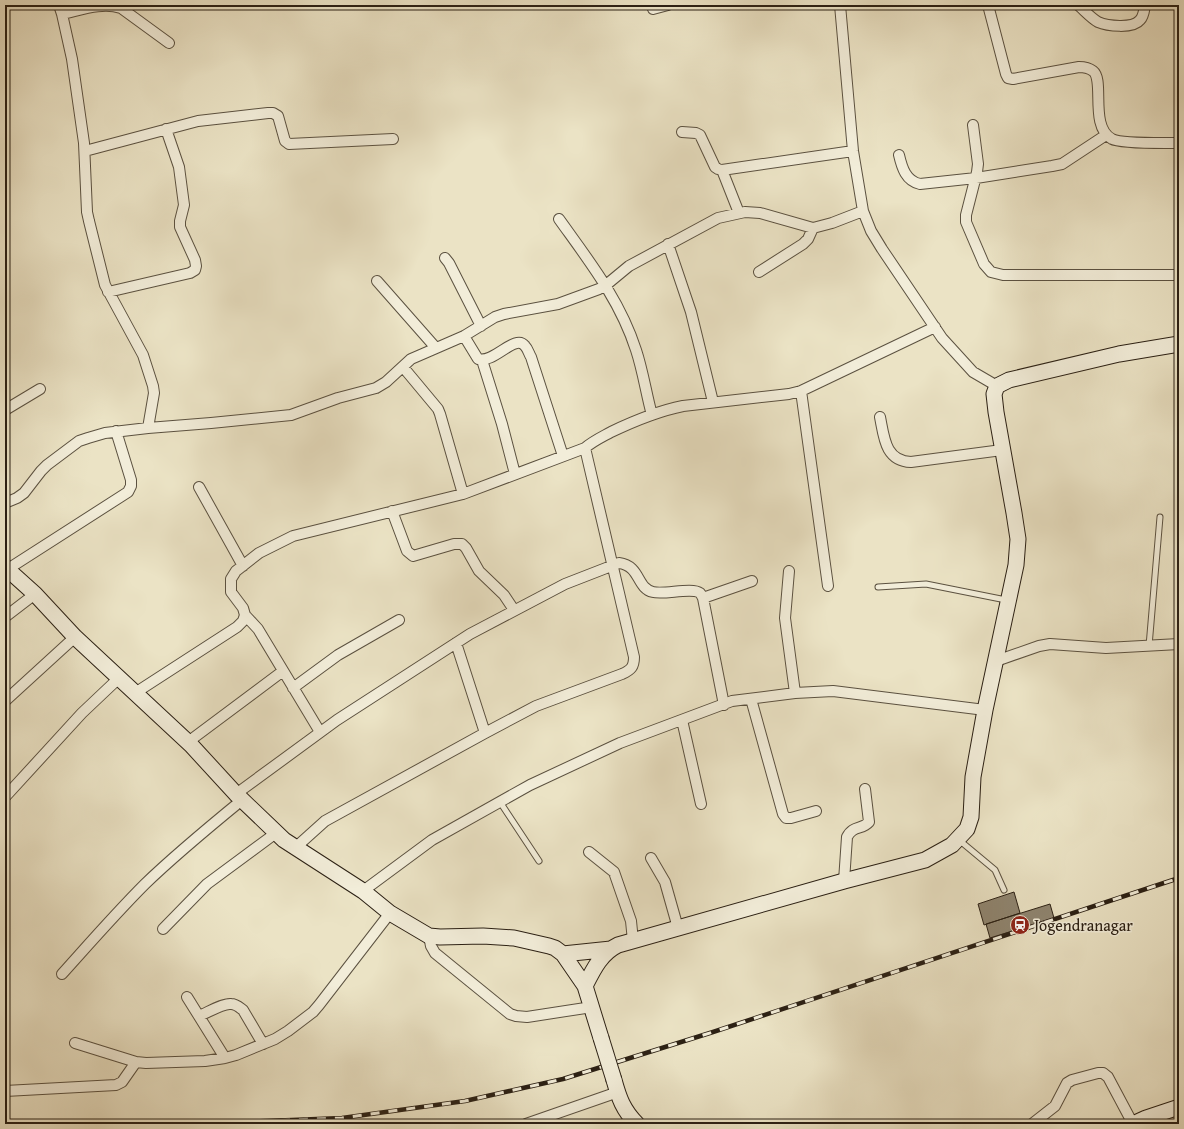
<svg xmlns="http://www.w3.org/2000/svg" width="1184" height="1129" font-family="'Gentium Book Plus',serif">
	<rect width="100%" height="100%" fill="#ebe3c5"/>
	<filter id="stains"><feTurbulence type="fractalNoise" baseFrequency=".005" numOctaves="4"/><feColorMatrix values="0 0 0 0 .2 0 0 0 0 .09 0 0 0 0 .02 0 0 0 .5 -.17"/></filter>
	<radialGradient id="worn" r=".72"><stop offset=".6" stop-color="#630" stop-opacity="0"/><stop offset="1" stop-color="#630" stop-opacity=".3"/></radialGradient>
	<path fill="#8f8570" stroke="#2b2014" d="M1014,892l6,21 -36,12 -6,-21z
		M1050,904l4,14 -64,20 -4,-14z"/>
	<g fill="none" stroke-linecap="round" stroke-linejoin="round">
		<g stroke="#5b5140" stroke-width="7">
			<path id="lane" d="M878,587l48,-3 80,16
				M1149,646l11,-129
				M500,802l39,59
				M959,840l36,30 9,20"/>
		</g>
		<g stroke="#5b5140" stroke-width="12">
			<path id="street" d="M59,5l3,9 10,45 12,84 3,69 2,9 16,64 38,70 10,31 1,7 -6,35
				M840,5l13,146 10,60 8,20 11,18 60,89 31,34 24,14
				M988,5l18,69 2,4 5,1 66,-12c5,0 10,1 14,4 12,9 -4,56 19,68 9,5 54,4 67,4
				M1078,5c6,5 13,13 20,17 9,4 35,7 42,-2 4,-4 4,-10 5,-15
				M653,9l15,-4
				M62,14c19,-4 40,-12 59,-6l48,35
				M973,125l5,39 -1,8 -11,43v7l18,42 7,8 12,3h176
				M682,132l14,1 4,2 15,32 3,2 4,1 131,-19
				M85,151l113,-30 70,-8h5l5,3 7,25 4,3 104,-5
				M899,155c3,13 7,26 21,29l56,-6 76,-12 10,-2 44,-29
				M722,170l17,43
				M559,219c30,42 61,81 77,131 7,21 10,43 16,65
				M668,244l23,68 22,90
				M445,258l4,5 32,63
				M759,272l44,-28 5,-5 5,-11
				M377,281l59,67
				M108,292l82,-19 5,-3 1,-4 -1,-6 -15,-33v-6l4,-16 -5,-38 -13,-38
				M464,336l14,23c16,5 37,-26 47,-13 3,3 4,8 6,11l32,99
				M482,360l20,64 13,50
				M403,367l35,42 2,5 23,80
				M801,391l27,195
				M5,410l35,-21
				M880,417c4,20 5,44 31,45l91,-12
				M199,487l44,79
				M5,503l12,-5 7,-5 17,-22 6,-6 32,-24 9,-3 17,-5 43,-5 63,-5 80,-8 47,-17 38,-10 10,-6 25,-23 7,-3 46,-20 31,-19 9,-3 54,-10 41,-15 7,-4 23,-19 89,-48 27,-6 15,1 53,15 19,-5 31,-12
				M392,511l15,40 6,5 41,-12h8l4,4 13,23 25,24 10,15
				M8,569l120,-77 3,-6v-6l-15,-49
				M789,571l-4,47 10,75
				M703,598l49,-17
				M245,615l13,14 62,103
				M5,617l30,-23
				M456,643l29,90
				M996,661l43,-15 11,-2 56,4 73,-4
				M293,688l45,-33 61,-35
				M135,693l102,-66 6,-6 2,-6 -2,-7 -12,-16v-13l5,-8 23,-18 34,-17 170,-42 122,-46c8,-7 17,-11 26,-16 23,-11 47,-21 72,-26l106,-12 12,-3 134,-64
				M751,699l32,115 3,4h5l25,-7
				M5,701l70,-64
				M682,720l19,84
				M188,742l95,-71
				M236,794l101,-74 133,-86 95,-50 54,-21c22,3 17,25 34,29 11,3 39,-5 47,1 1,1 2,3 3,5l21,107
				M5,797l77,-84 37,-35
				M295,848l30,-27 160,-88 51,-27 86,-32c9,-4 12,-7 12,-17l-49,-209
				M589,852l25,20 17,49 2,20
				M651,858l14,24 13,46
				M844,881l3,-44c6,-12 15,-7 22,-15l-4,-33
				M363,891l69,-51 98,-55 90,-42 112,-42 63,-8 38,-2 152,19
				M163,929l44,-45 69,-51
				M429,936l2,10 4,7 75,61 6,2 11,1 65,-10
				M62,974c27,-30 54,-61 83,-90 31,-30 64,-57 97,-84
				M187,997l38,61
				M199,1016c8,-3 24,-13 32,-12 5,0 8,3 12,6l20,34
				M75,1043l61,19 10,1 59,-2 20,-3 11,-3 39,-16 13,-8 25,-19 6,-7 71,-92
				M5,1091l111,-6 6,-3 14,-20
				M526,1124l92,-32
				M1032,1124l23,-18 12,-23 5,-3 26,-7h5l5,4 25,47"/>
		</g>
		<g stroke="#2b2014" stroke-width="17">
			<path id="secondary" d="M5,567l30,27 40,43 116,108 45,49 48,46 79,51 27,22 39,23 11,1 43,-1 31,2 35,8 6,2 8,6 22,32 16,52
				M563,954l48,-5
				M585,986c8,-16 16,-33 33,-41l226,-64 81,-21 27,-15 15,-16 4,-12 2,-40 12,-67 31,-145 2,-26 -4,-26 -18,-101 -2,-18 3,-8 12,-6 110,-26 60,-10
				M614,1080c5,18 9,30 23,44
				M1133,1124l13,-6 33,-11"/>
		</g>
		<use href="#lane" stroke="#f2edd9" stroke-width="5"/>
		<use href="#street" stroke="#f2edd9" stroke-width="10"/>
		<use href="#secondary" stroke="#f2edd9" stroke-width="15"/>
		<g stroke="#2b2014" stroke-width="4.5">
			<path id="rail" d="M191,1124l151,-6 123,-17 98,-22 150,-47 466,-154"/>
		</g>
		<use href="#rail" stroke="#f2edd9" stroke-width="3" stroke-dasharray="9" stroke-linecap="butt"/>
		<g stroke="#2b2014" stroke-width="17" stroke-linecap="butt">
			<path id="secondary-bridge" d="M601,1038l13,42"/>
		</g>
		<use href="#secondary-bridge" stroke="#f2edd9" stroke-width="15"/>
	</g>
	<defs>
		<g id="station-disc" transform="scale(1)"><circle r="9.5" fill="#8f2418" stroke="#f2edd9"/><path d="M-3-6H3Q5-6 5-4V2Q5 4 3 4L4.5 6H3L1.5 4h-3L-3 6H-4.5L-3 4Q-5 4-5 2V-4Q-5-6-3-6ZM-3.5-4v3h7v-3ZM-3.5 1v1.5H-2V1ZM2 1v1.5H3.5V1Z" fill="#fff"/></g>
	</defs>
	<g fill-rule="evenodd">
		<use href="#station-disc" x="1020" y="925"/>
	</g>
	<g text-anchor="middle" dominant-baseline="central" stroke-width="3" stroke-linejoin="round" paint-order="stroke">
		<g font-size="16" fill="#2b2014" stroke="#f2edd9" text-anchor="start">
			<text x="1034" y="925">Jogendranagar</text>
		</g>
	</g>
	<rect width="1184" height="1129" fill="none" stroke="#ebe3c5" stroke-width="20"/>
	<rect x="6" y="6" width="1172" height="1117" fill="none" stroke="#2b2014" stroke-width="2"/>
	<rect x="10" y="10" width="1164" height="1109" fill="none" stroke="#2b2014"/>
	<rect width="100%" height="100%" filter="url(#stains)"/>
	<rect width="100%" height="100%" fill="url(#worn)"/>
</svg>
